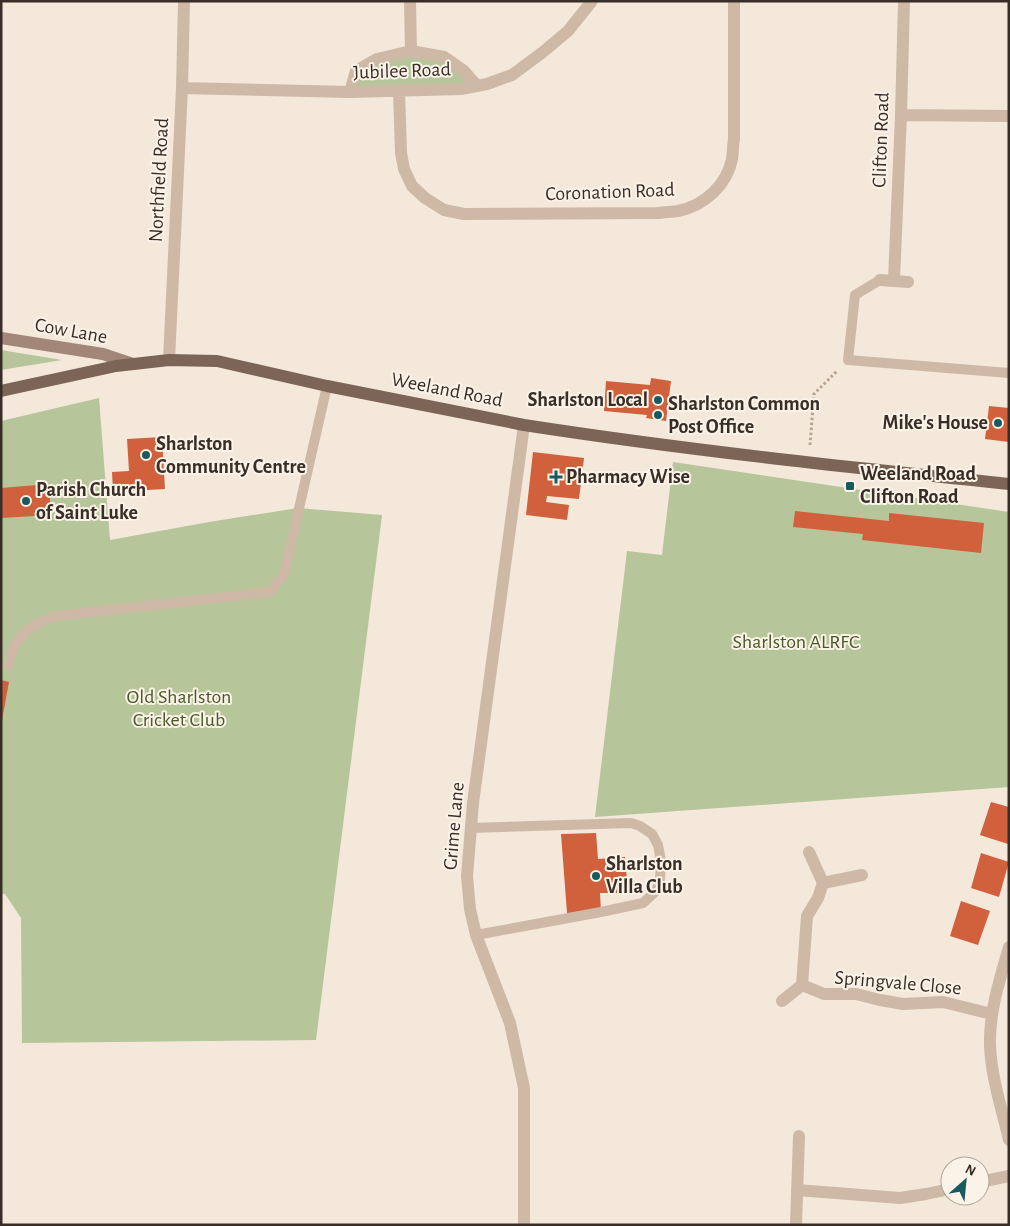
<svg xmlns="http://www.w3.org/2000/svg" width="1010" height="1226" font-family="'Alegreya Sans',sans-serif">
	<rect width="100%" height="100%" fill="#f4e8db"/>
	<path fill="#b6c59a" d="M411,51l33,6 33,29 -127,6 6,-21z
		M1,350l61,10 -61,10z
		M99,398l11,142 99,-18 89,-14 84,7 -66,525 -294,3 -1,-125 -16,-24h-4v-473z
		M673,462l336,50v275l-414,30 32,-266 35,4z"/>
	<path fill="#d1603c" d="M651,378l20,3 -5,40 -20,-3 1,-3 -43,-4 2,-30 44,4z
		M989,406l20,2v34l-24,-3z
		M162,437l3,52 -52,3 -1,-20 17,-1 -2,-32z
		M533,452l51,6 -5,41 -32,-3 -1,6 23,3 -2,15 -41,-5z
		M49,484l2,31 -50,3v-30z
		M795,511l94,10v-8l95,10 -3,30 -119,-13 1,-6 -70,-7z
		M1,680l8,2 -7,38h-1z
		M991,802l18,5v33l-1,4 -28,-9z
		M596,833l2,26 27,-2 3,36h-28l1,19 -34,1 -6,-79z
		M981,853l28,9 -10,35 -28,-9z
		M961,901l29,10 -12,34 -28,-9z"/>
	<g fill="none" stroke-linecap="round" stroke-linejoin="round">
		<path stroke="#baa290" stroke-width="3" stroke-dasharray="2.5 2.5" stroke-linecap="butt" d="M810,445l4,-51 23,-23"/>
		<path stroke="#ceb8a6" stroke-width="10" d="M880,280l-25,15 -7,65 161,13
			M8,665c2,-6 4,-14 7,-20 10,-17 24,-24 42,-29l213,-24 14,-18 43,-188
			M471,828l160,-5 9,3 12,8 6,11 3,16 -1,19 -4,11 -13,12 -42,9 -125,23"/>
		<path stroke="#ceb8a6" stroke-width="12" d="M410,1l1,50
			M182,88l168,4 111,-3 26,-5 25,-9 31,-23 25,-21 24,-30
			M399,91l2,62 3,16 8,17 13,12 19,12 20,4 194,-1c7,-1 14,-1 20,-2 26,-5 49,-26 54,-52 1,-7 1,-14 2,-20v-138
			M350,92l6,-21 21,-12 34,-8 33,6 20,14 13,15
			M901,115l108,1
			M880,280l28,2
			M894,280l7,-165 3,-114
			M169,360l13,-272 2,-87
			M823,883l39,-8
			M1009,947c-9,32 -20,65 -19,98 1,32 12,64 19,95
			M802,985l5,-69 11,-18 5,-15 -14,-31
			M782,1001l20,-16 22,9h32l24,6 23,4 40,-2 49,12
			M980,1182l29,-6
			M797,1190l103,8 26,-4 24,-5
			M524,1225v-137l-14,-65 -34,-88 -6,-26 -3,-33 6,-73 51,-378
			M796,1225l3,-89"/>
		<path stroke="#a28677" stroke-width="12" d="M1,338l102,16 30,10"/>
		<path stroke="#7c6457" stroke-width="12" d="M1,391l115,-25 53,-6 48,1 110,25 197,39c161,25 323,42 485,59"/>
	</g>
	<g fill="#195a5f" stroke="#fbf3e8" stroke-width="2">
		<circle cx="658" cy="400" r="5"/>
		<circle cx="658" cy="415" r="5"/>
		<circle cx="998" cy="423" r="5"/>
		<circle cx="146" cy="455" r="5"/>
		<path d="M553.5 469.5h5v5h5v5h-5v5h-5v-5h-5v-5h5z"/>
		<rect x="845" y="481" width="10" height="10" rx="2.5"/>
		<circle cx="26" cy="501" r="5"/>
		<circle cx="596" cy="876" r="5"/>
	</g>
	<g text-anchor="middle" dominant-baseline="central" stroke-width="4" stroke-linejoin="round" paint-order="stroke">
		<g font-size="20" fill="#392d27" stroke="#fbf3e8">
			<text transform="translate(402 71) rotate(-2)">Jubilee Road</text>
			<text transform="translate(881 140) rotate(-88)">Clifton Road</text>
			<text transform="translate(159 180) rotate(-87)">Northfield Road</text>
			<text transform="translate(610 192) rotate(-2)">Coronation Road</text>
			<text transform="translate(71 331) rotate(10)">Cow Lane</text>
			<text transform="translate(447 390) rotate(11)">Weeland Road</text>
			<text transform="translate(454 826) rotate(-85)">Grime Lane</text>
			<text transform="translate(898 983) rotate(5)">Springvale Close</text>
		</g>
		<g font-size="20" font-weight="bold" fill="#392d27" stroke="#fbf3e8" text-anchor="start">
			<text x="648" y="400" text-anchor="end">Sharlston Local</text>
			<text x="668" y="404">Sharlston Common<tspan x="668" dy="23">Post Office</tspan></text>
			<text x="988" y="423" text-anchor="end">Mike's House</text>
			<text x="156" y="444">Sharlston<tspan x="156" dy="23">Community Centre</tspan></text>
			<text x="860" y="474">Weeland Road<tspan x="860" dy="23">Clifton Road</tspan></text>
			<text x="566" y="477">Pharmacy Wise</text>
			<text x="36" y="490">Parish Church<tspan x="36" dy="23">of Saint Luke</tspan></text>
			<text x="606" y="864">Sharlston<tspan x="606" dy="23">Villa Club</tspan></text>
		</g>
		<g font-size="20" fill="#485a29" stroke="#fbf3e8">
			<text x="796" y="642">Sharlston ALRFC</text>
			<text x="179" y="697">Old Sharlston<tspan x="179" dy="23">Cricket Club</tspan></text>
		</g>
	</g>
	<rect width="1010" height="1226" fill="none" stroke="#392d27" stroke-width="5"/>
	<g transform="translate(965 1181) rotate(27)"><circle r="24" fill="#fbf3e8" stroke="#ada49b"/>
	<path d="M0-4L9 19L0 12L-9 19Z" fill="#195a5f"/>
	<text y="-8" font-size="14" font-weight="bold" text-anchor="middle" fill="#392d27">N</text>
	</g>
</svg>
